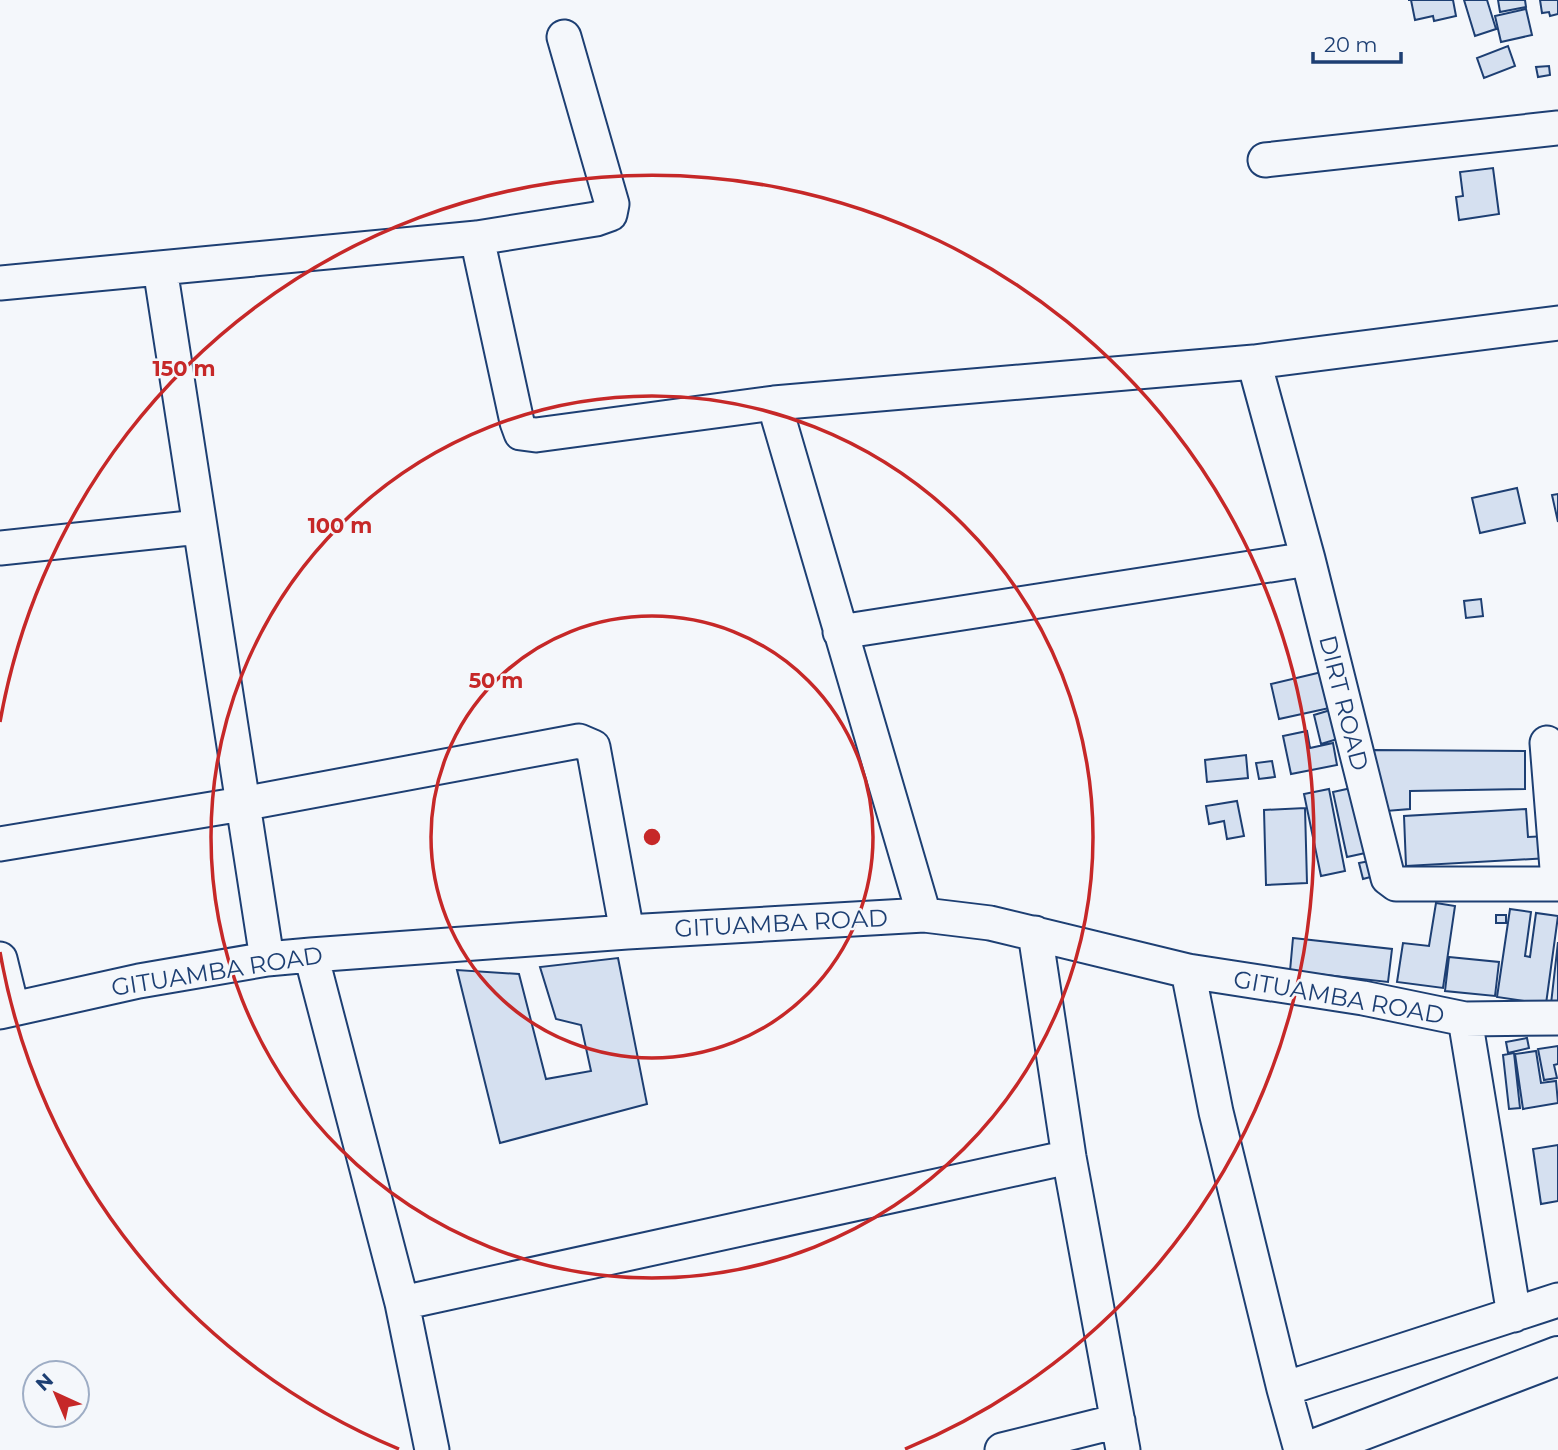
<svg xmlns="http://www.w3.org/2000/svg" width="1558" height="1450" font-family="Montserrat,sans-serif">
	<rect width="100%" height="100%" fill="#f4f7fb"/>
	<path fill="#d5e0f0" stroke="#1d3f73" stroke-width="2" d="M1408,0h45l3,16 -22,5 -1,-5 -18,4 -4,-20z
		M1464,0h23l9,29 -21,7z
		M1498,0h27l1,7 -26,5z
		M1540,0h18v14l-8,2 -1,-4 -7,1z
		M1526,9l6,26 -31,7 -6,-26z
		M1508,46l7,20 -31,12 -7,-20z
		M1549,66l1,9 -12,2 -2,-10z
		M1493,168l6,46 -40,6 -3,-23 7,-1 -3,-24z
		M1517,488l8,35 -45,10 -8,-35z
		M1558,494v28l-6,-27z
		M1481,599l2,17 -17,2 -2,-17z
		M1326,671l8,36 -55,12 -8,-35z
		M1337,708l7,29 -23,7 -7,-29z
		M1307,731l3,17 23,-5 4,22 -46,9 -8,-38z
		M1373,750l152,1v38l-115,2v18l-24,2z
		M1246,755l2,23 -41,4 -2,-22z
		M1272,761l3,16 -16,2 -3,-16z
		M1356,787l14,65 -23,5 -14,-65z
		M1329,789l16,82 -24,5 -17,-82z
		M1237,801l7,35 -17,3 -3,-18 -15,3 -3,-18z
		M1305,808l2,75 -41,2 -2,-75z
		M1526,809l2,28 20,-1 1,22 -143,8 -2,-50z
		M1375,860l3,15 -15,4 -4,-16z
		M1436,903l19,3 -12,82 -46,-6 6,-39 26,3z
		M1510,909l21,3 -6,44 5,1 6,-44 22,3 -12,88 -49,-7z
		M1496,915h10v8h-10z
		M1293,938l99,11 -4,33 -98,-11z
		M1558,942v63l-7,-1z
		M1449,957l50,5 -4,34 -50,-5z
		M618,958l29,146 -147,39 -43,-173 62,4 27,105 45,-8 -10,-46 -25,-6 -16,-52z
		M1527,1038l2,10 -21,5 -2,-11z
		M1558,1046v18l-4,1 3,13 -13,2 -6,-31z
		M1536,1051l5,32 15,-2 2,22 -35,6 -8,-55z
		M1514,1053l6,55 -11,1 -6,-54z
		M1558,1145v56l-17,3 -8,-55z"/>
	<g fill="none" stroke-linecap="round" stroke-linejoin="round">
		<g stroke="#1d3f73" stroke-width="37">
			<path id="minor" d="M1265,160l293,-32
				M477,238l40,184 4,11 15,2 238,-32 480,-41 304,-39
				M160,268l107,691
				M0,283l477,-45 119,-19 14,-5 2,-10 -48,-167
				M1254,362l54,197 80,319 8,6h162
				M774,403l150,512
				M0,548l199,-21
				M840,632l468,-73
				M1547,743l11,138
				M0,844l242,-40 337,-63 14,6 34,185
				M1035,933l34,224 54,293
				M311,955l91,348
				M0,959l12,49
				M1188,971l28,141 68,277 17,61
				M0,1012l139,-31 128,-22 44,-4 316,-23 297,-17 66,8 198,48 175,27 102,21 93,-1
				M1465,1019l49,296
				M1284,1389l274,-89
				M432,1450l-30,-147 667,-146
				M1002,1450l116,-29"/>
		</g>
		<g stroke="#1d3f73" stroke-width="42">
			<path id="major" d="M1311,1450l247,-94"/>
		</g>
		<use href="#minor" stroke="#f4f7fb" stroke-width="33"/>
		<use href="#major" stroke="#f4f7fb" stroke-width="38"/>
	</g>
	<g fill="none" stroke="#c62828" stroke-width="3.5">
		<circle cx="652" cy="837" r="221"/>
		<circle cx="652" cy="837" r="441"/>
		<path d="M399 1449A662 662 0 0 1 0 952M0 722A662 662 0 1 1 905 1449"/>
	</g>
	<g text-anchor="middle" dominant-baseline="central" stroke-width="5" stroke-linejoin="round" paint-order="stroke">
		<g font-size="24" fill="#1d3f73" stroke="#f4f7fb">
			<text transform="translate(1344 703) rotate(76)">DIRT ROAD</text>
			<text transform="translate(781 923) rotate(-3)">GITUAMBA ROAD</text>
			<text transform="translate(217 971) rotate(-9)">GITUAMBA ROAD</text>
			<text transform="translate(1339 997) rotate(10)">GITUAMBA ROAD</text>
		</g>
	</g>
	<circle cx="652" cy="837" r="10" fill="#c62828" stroke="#f4f7fb" stroke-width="3.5"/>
	<g font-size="21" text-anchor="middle" font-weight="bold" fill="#c62828" stroke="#f4f7fb" stroke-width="5" stroke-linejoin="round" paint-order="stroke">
		<text x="184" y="376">150 m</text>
		<text x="340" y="533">100 m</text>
		<text x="496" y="688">50 m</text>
	</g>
	<g transform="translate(56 1394) rotate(316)"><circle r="33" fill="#f4f7fb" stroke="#9eadc5" stroke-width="2"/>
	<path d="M0-5L12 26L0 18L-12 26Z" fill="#c62828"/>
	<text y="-10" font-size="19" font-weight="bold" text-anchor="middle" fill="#1d3f73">N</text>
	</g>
	<path d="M1313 52v10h88v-10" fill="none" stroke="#1d3f73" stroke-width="3.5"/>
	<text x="1324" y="52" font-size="21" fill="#1d3f73" stroke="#f4f7fb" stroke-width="5" paint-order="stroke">20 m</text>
</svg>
